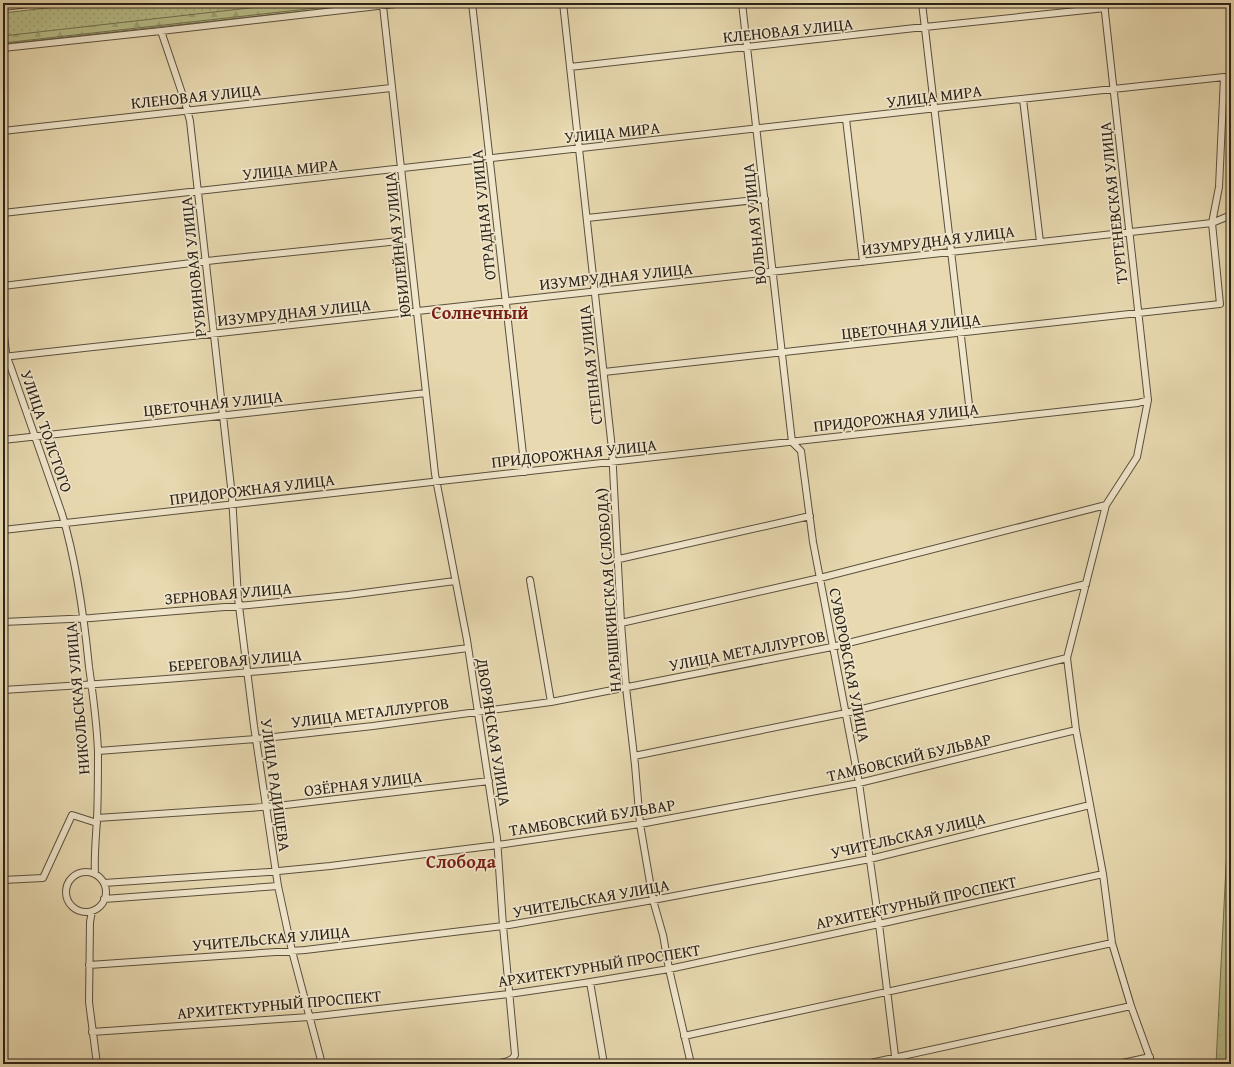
<svg xmlns="http://www.w3.org/2000/svg" width="1234" height="1067" font-family="'Gentium Book Plus',serif">
	<defs>
		<pattern id="grass-dots" width="8" height="8" patternUnits="userSpaceOnUse"><rect width="8" height="8" fill="#b8bf8a"/><path d="M2 2h.1M6 6h.1" fill="none" stroke="#9ea476" stroke-width="1.8" stroke-linecap="round"/></pattern>
		<pattern id="forest-firs" width="22" height="20" patternUnits="userSpaceOnUse"><rect width="22" height="20" fill="#b8bf8a"/><path d="M5 1l3.5 6h-7zM16 11l3.5 6h-7z" fill="#9ea476"/></pattern>
		<pattern id="park-tufts" width="24" height="20" patternUnits="userSpaceOnUse"><rect width="24" height="20" fill="#b8bf8a"/><path d="M3 7l-1-3M5 7V3M7 7l1-3M15 17l-1-3M17 17v-4M19 17l1-3" fill="none" stroke="#9ea476"/></pattern>
	</defs>
	<rect width="100%" height="100%" fill="#e8d9b0"/>
	<filter id="stains"><feTurbulence type="fractalNoise" baseFrequency=".005" numOctaves="4"/><feColorMatrix values="0 0 0 0 .2 0 0 0 0 .09 0 0 0 0 .02 0 0 0 .5 -.17"/></filter>
	<radialGradient id="worn" r=".72"><stop offset=".6" stop-color="#630" stop-opacity="0"/><stop offset="1" stop-color="#630" stop-opacity=".3"/></radialGradient>
	<path fill="url(#grass-dots)" stroke="#727050" d="M90,3h288l-375,41v-31z"/>
	<path fill="url(#forest-firs)" stroke="#727050" d="M293,3h68l-358,40v-7z"/>
	<path fill="url(#park-tufts)" stroke="#727050" d="M1231,768v296h-15z"/>
	<g fill="none" stroke-linecap="round" stroke-linejoin="round">
		<g stroke="#5a503d" stroke-width="8">
			<path id="minor" d="M472,3l53,469
				M563,3l49,446 9,174 5,64 9,78 5,59 13,76 10,35 6,34 22,95
				M742,3l50,439 9,9 12,91 46,241 20,141 17,140
				M922,3l49,419
				M1104,3l44,397 -11,57 -31,48 -39,153 9,72 27,144 9,69 19,63 21,58
				M383,6l52,468 32,166 30,198 6,88 12,129c-4,9 -20,8 -30,9
				M3,7l34,-4
				M161,31l24,71 5,19 42,375 6,102 16,128 24,160 14,65 30,113
				M3,48l158,-17 243,-28
				M570,67l345,-39 190,-20
				M1023,99l17,143
				M846,119l17,143
				M3,131l388,-43
				M3,213l943,-106 278,-30 -5,110 -7,36 8,81 -616,68
				M587,218l178,-19
				M3,286l213,-26 193,-20
				M3,328l3,24
				M3,349l7,16 52,149c15,50 22,102 27,153 4,28 8,57 9,85 0,22 0,45 -1,67 -1,18 -3,36 -2,55
				M3,357l1209,-134 19,-8
				M3,440l423,-47
				M3,530l1054,-118 81,-9 10,-3
				M619,559l191,-43
				M3,622l88,-4 158,-13 99,-10 107,-14
				M621,623l199,-45 286,-73
				M3,690c156,-9 311,-21 465,-42
				M551,702l281,-55 254,-63
				M98,751l158,-12 117,-13 178,-24 -21,-122
				M634,756l212,-43 221,-55
				M97,818l180,-12 212,-25
				M66 892a20 20 0 1 1 40 0a20 20 0 1 1-40 0Z
				M3,880l40,-2 29,-63 25,8
				M104,883l164,-11 62,-6 168,-21 142,-21 219,-41 217,-53
				M104,899l174,-13
				M92,911l-2,11 -1,80 8,62
				M89,965l216,-15 198,-24 150,-26 217,-41 220,-54
				M590,982l14,82
				M92,1032l217,-15 200,-23 75,-11 85,-14 210,-45 224,-50
				M684,1036l428,-93
				M866,1064l265,-58
				M1118,1064l32,-7"/>
		</g>
		<use href="#minor" stroke="#f0e6cc" stroke-width="6"/>
	</g>
	<g text-anchor="middle" dominant-baseline="central" stroke-width="3.5" stroke-linejoin="round" paint-order="stroke">
		<g font-size="16" fill="#2b2217" stroke="#f0e6cc">
			<text transform="translate(788 30) rotate(-6)">КЛЕНОВАЯ УЛИЦА</text>
			<text transform="translate(196 96) rotate(-6)">КЛЕНОВАЯ УЛИЦА</text>
			<text transform="translate(934 96) rotate(-7)">УЛИЦА МИРА</text>
			<text transform="translate(612 132) rotate(-6)">УЛИЦА МИРА</text>
			<text transform="translate(290 169) rotate(-6)">УЛИЦА МИРА</text>
			<text transform="translate(1113 203) rotate(-96)">ТУРГЕНЕВСКАЯ УЛИЦА</text>
			<text transform="translate(483 215) rotate(-96)">ОТРАДНАЯ УЛИЦА</text>
			<text transform="translate(754 224) rotate(-96)">ВОЛЬНАЯ УЛИЦА</text>
			<text transform="translate(938 240) rotate(-7)">ИЗУМРУДНАЯ УЛИЦА</text>
			<text transform="translate(397 245) rotate(-96)">ЮБИЛЕЙНАЯ УЛИЦА</text>
			<text transform="translate(193 267) rotate(-96)">РУБИНОВАЯ УЛИЦА</text>
			<text transform="translate(616 276) rotate(-6)">ИЗУМРУДНАЯ УЛИЦА</text>
			<text transform="translate(294 312) rotate(-6)">ИЗУМРУДНАЯ УЛИЦА</text>
			<text transform="translate(911 326) rotate(-6)">ЦВЕТОЧНАЯ УЛИЦА</text>
			<text transform="translate(590 365) rotate(-96)">СТЕПНАЯ УЛИЦА</text>
			<text transform="translate(213 403) rotate(-6)">ЦВЕТОЧНАЯ УЛИЦА</text>
			<text transform="translate(896 417) rotate(-6)">ПРИДОРОЖНАЯ УЛИЦА</text>
			<text transform="translate(47 431) rotate(71)">УЛИЦА ТОЛСТОГО</text>
			<text transform="translate(574 453) rotate(-6)">ПРИДОРОЖНАЯ УЛИЦА</text>
			<text transform="translate(252 489) rotate(-7)">ПРИДОРОЖНАЯ УЛИЦА</text>
			<text transform="translate(608 590) rotate(-94)">НАРЫШКИНСКАЯ (СЛОБОДА)</text>
			<text transform="translate(228 593) rotate(-5)">ЗЕРНОВАЯ УЛИЦА</text>
			<text transform="translate(747 650) rotate(-11)">УЛИЦА МЕТАЛЛУРГОВ</text>
			<text transform="translate(235 660) rotate(-5)">БЕРЕГОВАЯ УЛИЦА</text>
			<text transform="translate(850 665) rotate(79)">СУВОРОВСКАЯ УЛИЦА</text>
			<text transform="translate(77 699) rotate(-95)">НИКОЛЬСКАЯ УЛИЦА</text>
			<text transform="translate(370 712) rotate(-7)">УЛИЦА МЕТАЛЛУРГОВ</text>
			<text transform="translate(494 732) rotate(81)">ДВОРЯНСКАЯ УЛИЦА</text>
			<text transform="translate(909 757) rotate(-13)">ТАМБОВСКИЙ БУЛЬВАР</text>
			<text transform="translate(363 783) rotate(-7)">ОЗЁРНАЯ УЛИЦА</text>
			<text transform="translate(276 785) rotate(82)">УЛИЦА РАДИЩЕВА</text>
			<text transform="translate(592 817) rotate(-9)">ТАМБОВСКИЙ БУЛЬВАР</text>
			<text transform="translate(908 835) rotate(-13)">УЧИТЕЛЬСКАЯ УЛИЦА</text>
			<text transform="translate(591 898) rotate(-10)">УЧИТЕЛЬСКАЯ УЛИЦА</text>
			<text transform="translate(916 902) rotate(-12)">АРХИТЕКТУРНЫЙ ПРОСПЕКТ</text>
			<text transform="translate(271 938) rotate(-5)">УЧИТЕЛЬСКАЯ УЛИЦА</text>
			<text transform="translate(599 965) rotate(-9)">АРХИТЕКТУРНЫЙ ПРОСПЕКТ</text>
			<text transform="translate(279 1004) rotate(-5)">АРХИТЕКТУРНЫЙ ПРОСПЕКТ</text>
		</g>
		<g font-size="18" font-weight="bold" fill="#7a1f14" stroke="#f0e6cc">
			<text x="480" y="312">Солнечный</text>
			<text x="461" y="861">Слобода</text>
		</g>
	</g>
	<rect width="1234" height="1067" fill="none" stroke="#e8d9b0" stroke-width="16"/>
	<rect x="4" y="4" width="1226" height="1059" fill="none" stroke="#2b2217" stroke-width="2"/>
	<rect x="8" y="8" width="1218" height="1051" fill="none" stroke="#2b2217"/>
	<rect width="100%" height="100%" filter="url(#stains)"/>
	<rect width="100%" height="100%" fill="url(#worn)"/>
</svg>
